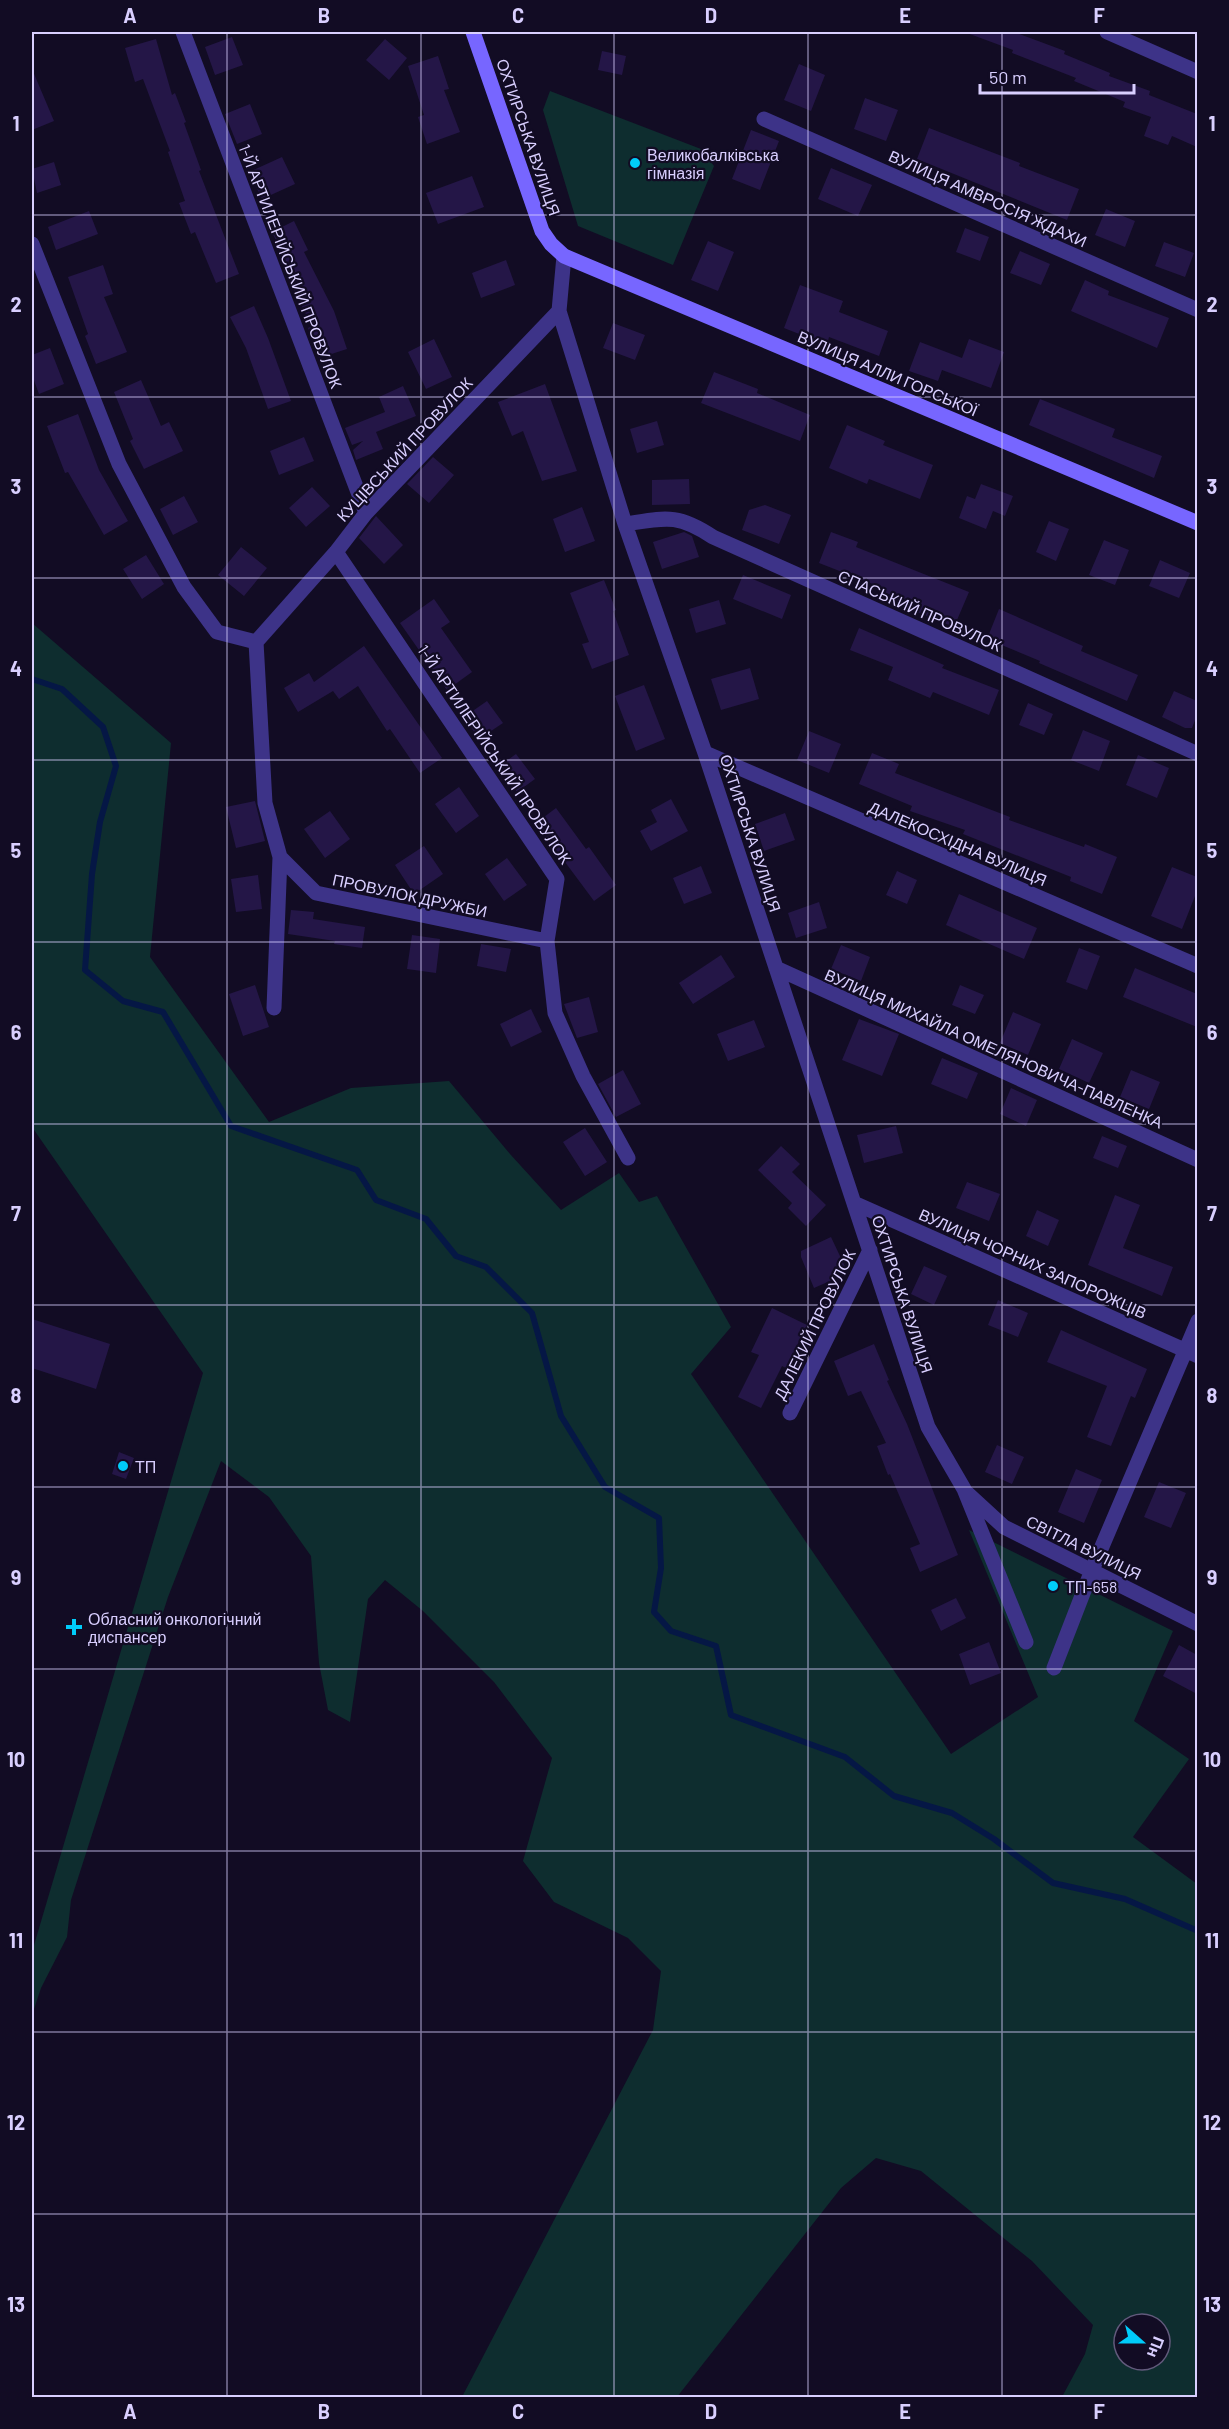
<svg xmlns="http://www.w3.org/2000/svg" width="1229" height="2429" font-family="Barlow,sans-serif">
	<rect width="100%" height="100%" fill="#120c24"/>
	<path fill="#0e2d2f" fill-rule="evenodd" d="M550,91l151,58 13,17 -41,99 -95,-39 -35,-116z
		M32,623l139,120 -21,214 119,165 82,-34 98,-7 61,73 51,56 58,-37 20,29 18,-6 74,131 -40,47 260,380 87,-57 -69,-167 204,101 -39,90 55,38 -56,78 64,47v513h-135l23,-43 8,-29 -61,-64 -111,-90 -45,-13 -35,30 -164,209h-215l191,-367 8,-59 -33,-33 -74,-36 -31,-41 29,-103 -58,-76 -71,-71 -38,-31 -17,19 -18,123 -22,-12 -9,-47 -8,-107 -42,-59 -48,-36 -53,136 -97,303 -4,37 -26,51 -9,27v-63l171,-579 -171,-246zM1124,2324h36v36h-36z"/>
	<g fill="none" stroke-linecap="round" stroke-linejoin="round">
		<path stroke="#051745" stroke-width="6" d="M32,679l30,10 41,38 13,39 -16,56 -8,52 -7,96 38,31 40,11 68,114 126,44 19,30 50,19 30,37 30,11 46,46 29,103 44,71 54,31 2,50 -7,44 17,19 45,15 15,69 114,42 49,39 58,17 42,26 59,44 72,16 73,32"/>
	</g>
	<path fill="#241647" d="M968,32h46l51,19 -1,3 46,19 -1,3 41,15 -1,4 48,19v33l-25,-11 -4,9 -24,-9 7,-19 -28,-10 2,-5 -51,-21 2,-3 -64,-25 1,-3 -46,-17z
		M232,37l11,28 -28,10 -10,-28z
		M156,39l16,56 3,-2 11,29 -2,1 17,47 -2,1 40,103 -23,9 -21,-51 -4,2 -12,-31 6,-2 -17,-49 2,-1 -27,-72 -8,3 -10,-34z
		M385,39l22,19 -18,22 -23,-20z
		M602,51l24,5 -4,19 -24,-5z
		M438,56l11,33 -5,1 16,42 -33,12 -9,-27 6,-2 -16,-49z
		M799,64l26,11 -14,36 -27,-11z
		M32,69l22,52 -22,9z
		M865,98l33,12 -12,31 -32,-12z
		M250,104l12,30 -25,10 -12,-30z
		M929,128l91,35 -1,3 60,23 -12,31 -150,-61z
		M751,130l28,11 -19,49 -28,-11z
		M282,157l13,27 -33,15 -13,-27z
		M54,162l7,23 -24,8 -5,-24z
		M831,168l41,17 -14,31 -40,-17z
		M472,176l12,31 -46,17 -12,-31z
		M1106,209l29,12 -10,26 -30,-12z
		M89,211l9,23 -42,16 -8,-23z
		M294,221l14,29 -4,2 30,59 13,38 -28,9 -11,-30 4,-2 -23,-45 5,-3 -22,-46z
		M965,228l24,9 -9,24 -24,-9z
		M708,241l26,11 -16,39 -27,-11z
		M1164,242l30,11 -9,24 -30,-11z
		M1020,251l30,13 -9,21 -31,-12z
		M506,260l9,25 -34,13 -9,-25z
		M103,265l10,29 -9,3 23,55 -31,12 -11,-28 3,-2 -20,-57z
		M1085,280l24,11 -1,4 61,23 -12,30 -86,-37z
		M800,285l43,16 -4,11 49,19 -9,25 -50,-19 -2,8 -43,-17z
		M254,306l14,32 23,63 -23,8 -22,-61 -16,-31z
		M613,323l32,12 -10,25 -32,-12z
		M434,339l18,38 -26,12 -18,-37z
		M969,339l35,13 -13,36 -49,-18 -4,11 -29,-10 11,-29 42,16z
		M50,348l14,36 -25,10 -7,-19v-20z
		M714,372l44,17 -1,4 53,22 -10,26 -99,-38z
		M141,380l20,46 8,-4 14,29 -39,18 -14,-28 3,-2 -19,-47z
		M545,384l32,87 -35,10 -19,-50 -11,5 -14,-34z
		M403,386l13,30 -40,16 7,17 -27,11 -3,-10 10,-9 -11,4 -7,-17 40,-16 -6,-15z
		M1040,399l75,30 -3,8 50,19 -8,22 -125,-53z
		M78,414l21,56 29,51 -24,14 -36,-63 -3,1 -18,-47z
		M657,421l7,24 -27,8 -7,-24z
		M847,425l38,16 -2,4 50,20 -13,34 -51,-20 -2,5 -38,-16z
		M304,437l10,24 -35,14 -9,-24z
		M433,457l21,18 -25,28 -22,-19z
		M689,479l1,25 -38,1v-25z
		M981,484l32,12 -8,20 -12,-5 -7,18 -27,-11 8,-22 8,3z
		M312,487l18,19 -24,21 -17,-19z
		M184,496l14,26 -25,13 -13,-26z
		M765,505l26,10 -12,29 -37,-14 7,-20z
		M582,507l13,34 -30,11 -12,-33z
		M376,516l27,29 -19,19 -25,-26z
		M1049,521l20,8 -13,32 -20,-9z
		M684,532l8,4 7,21 -37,12 -9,-27z
		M831,532l27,10 -2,5 113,45 -15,35 -44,-18 2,-5 -40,-17 1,-3 -54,-21z
		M1104,540l25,10 -14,35 -26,-10z
		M241,547l26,21 -23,28 -26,-21z
		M146,555l18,29 -22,15 -19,-30z
		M1160,560l30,13 -11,25 -30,-12z
		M743,575l48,20 -9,24 -49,-20z
		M604,580l12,30 -3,1 16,44 -37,14 -10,-25 7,-2 -19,-49z
		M434,599l16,23 -9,6 31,44 -25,18 -47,-67z
		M719,600l7,24 -30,9 -7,-24z
		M999,609l84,37 -2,5 57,24 -11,26 -88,-38 1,-2 -53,-22z
		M859,628l85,37 -2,3 57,22 -10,25 -56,-23 -3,6 -42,-18 5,-13 -43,-17z
		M364,646l78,112 -22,15 -30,-44 -3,2 -29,-45 -19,13 -6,-8 -35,21 -14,-24 25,-15 5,9z
		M750,668l9,31 -38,11 -10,-31z
		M644,685l21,54 -29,12 -21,-55z
		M1174,691l23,10v14l-5,13h-7l-23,-11z
		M487,701l16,22 -24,16 -15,-22z
		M1028,703l25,11 -9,21 -25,-10z
		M1083,730l27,11 -11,30 -28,-11z
		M809,731l32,13 -12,29 -32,-13z
		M872,753l27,11 -4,9 115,44 -1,3 75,27 1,-3 32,13 -15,37 -32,-13 1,-4 -108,-43 2,-4 -55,-19 2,-5 -53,-22z
		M516,754l19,25 -18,13 -18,-26z
		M1138,755l31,13 -12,30 -31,-13z
		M459,787l20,29 -23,17 -21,-29z
		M671,799l17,32 -37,20 -11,-20 17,-9 -6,-12z
		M255,801l10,40 -29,7 -10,-41z
		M556,808l30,41 3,-2 27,38 -22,16 -58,-78z
		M330,811l20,28 -25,19 -21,-29z
		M785,813l10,27 -31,11 -9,-27z
		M424,846l19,28 -29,20 -19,-29z
		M507,858l20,27 -23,16 -19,-27z
		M701,866l11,27 -28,11 -11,-26z
		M1172,867l25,10v14l-15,38 -31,-13z
		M897,871l20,9 -10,24 -21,-9z
		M258,875l4,34 -26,3 -5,-33z
		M959,894l78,34 -13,31 -78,-34z
		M819,902l8,26 -31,10 -8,-25z
		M291,910l23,2 -1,7 52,8 -3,21 -28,-4 1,-3 -47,-7z
		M412,935l28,4 -4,34 -29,-4z
		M481,944l30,5 -5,23 -29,-6z
		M841,945l29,12 -9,24 -30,-12z
		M1079,948l21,8 -13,34 -21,-8z
		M721,955l14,22 -42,27 -14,-21z
		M1135,968l62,26v33l-74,-30z
		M255,985l14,42 -26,9 -14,-42z
		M960,985l24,10 -9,19 -23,-9z
		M589,997l9,35 -21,6 -13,-34z
		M531,1009l11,23 -31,15 -11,-23z
		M1013,1012l28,12 -13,31 -28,-12z
		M859,1019l40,15 -17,42 -40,-16z
		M754,1020l11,27 -37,14 -11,-27z
		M1072,1039l31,14 -14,30 -30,-14z
		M942,1058l36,15 -11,26 -36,-15z
		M623,1070l18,34 -25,13 -18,-33z
		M1131,1070l29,12 -11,27 -29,-12z
		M1011,1088l26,12 -11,26 -26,-12z
		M896,1126l7,27 -39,10 -7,-28z
		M585,1128l22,34 -22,14 -22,-34z
		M1102,1136l25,10 -9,22 -25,-10z
		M781,1146l19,18 -8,8 34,33 -20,21 -18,-18 4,-5 -34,-33z
		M967,1182l33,12 -11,27 -33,-13z
		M1115,1195l25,10 -17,43 50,19 -11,29 -74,-31z
		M1037,1210l22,10 -11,26 -22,-10z
		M831,1237l17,36 -34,15 -13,-31v-6z
		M924,1266l23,10 -13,29 -23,-11z
		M998,1300l30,13 -10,24 -30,-12z
		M772,1308l35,17 -21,43 -4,-2 -21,42 -23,-11 21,-42 -8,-3z
		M32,1319l78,25 -14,45 -64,-21z
		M1061,1330l86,39 -12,29 -4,-2 -20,50 -24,-9 20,-51 -60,-24z
		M874,1344l15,36 -2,1 20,43 51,131 -38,17 -10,-24 10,-4 -30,-70 -2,1 -11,-29 9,-3 -25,-52 -13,5 -14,-35z
		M997,1445l27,12 -12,27 -27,-12z
		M119,1452l15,6 -8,21 -14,-5z
		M1076,1469l26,11 -18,43 -26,-11z
		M1159,1482l27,11 -15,35 -27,-11z
		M956,1598l10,20 -25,13 -10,-21z
		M989,1642l12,31 -31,12 -11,-31z
		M1179,1645l18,10v39l-34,-18z"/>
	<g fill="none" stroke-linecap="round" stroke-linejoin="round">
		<path stroke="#3d3388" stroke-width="15" d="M183,32l183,481
			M1107,32l91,40
			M764,119l434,191
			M32,244l87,220 65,123 33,45 39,10 9,161 15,54 -6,151
			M564,256l-5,55 66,213 80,229 223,674 36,62 62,153
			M625,524c40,-6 52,-11 88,13l485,217
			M336,552l221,327 -10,62 8,72 28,63 45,82
			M256,642l80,-90 30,-39 193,-202
			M705,753l493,213
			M280,857l36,36 231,48
			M776,968l422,192
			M854,1203l344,153
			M790,1413l80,-163
			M967,1493l37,34 194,97
			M1054,1668l38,-98 106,-249"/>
		<path stroke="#76f" stroke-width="15" d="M473,32l69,199 9,13 13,12 634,267"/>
	</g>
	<path fill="none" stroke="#d9cfff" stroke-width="1.5" stroke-opacity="0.55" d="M227,32v2366M421,32v2366M614,32v2366M808,32v2366M1002,32v2366M32,215h1166M32,397h1166M32,578h1166M32,760h1166M32,942h1166M32,1124h1166M32,1305h1166M32,1487h1166M32,1669h1166M32,1851h1166M32,2032h1166M32,2214h1166"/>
	<g fill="#00ccfa" stroke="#120c24" stroke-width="2">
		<circle cx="635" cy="163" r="6"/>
		<circle cx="123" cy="1466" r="6"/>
		<circle cx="1053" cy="1586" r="6"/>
		<path d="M71 1618h6v6h6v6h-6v6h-6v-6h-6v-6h6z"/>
	</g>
	<g text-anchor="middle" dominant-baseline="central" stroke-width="4.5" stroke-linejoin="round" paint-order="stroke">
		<g font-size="16" fill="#d9cfff" stroke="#120c24">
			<text transform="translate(529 137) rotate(71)">ОХТИРСЬКА ВУЛИЦЯ</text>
			<text transform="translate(988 198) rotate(24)">ВУЛИЦЯ АМВРОСІЯ ЖДАХИ</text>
			<text transform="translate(291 266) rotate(69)">1-Й АРТИЛЕРІЙСЬКИЙ ПРОВУЛОК</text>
			<text transform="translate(888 373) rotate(23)">ВУЛИЦЯ АЛЛИ ГОРСЬКОЇ</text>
			<text transform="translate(404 449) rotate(-47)">КУЦІВСЬКИЙ ПРОВУЛОК</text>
			<text transform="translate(920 610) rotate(24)">СПАСЬКИЙ ПРОВУЛОК</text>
			<text transform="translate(495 754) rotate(56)">1-Й АРТИЛЕРІЙСЬКИЙ ПРОВУЛОК</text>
			<text transform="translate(751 833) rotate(72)">ОХТИРСЬКА ВУЛИЦЯ</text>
			<text transform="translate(958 843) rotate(23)">ДАЛЕКОСХІДНА ВУЛИЦЯ</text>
			<text transform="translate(410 895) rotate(12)">ПРОВУЛОК ДРУЖБИ</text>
			<text transform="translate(994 1048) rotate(24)">ВУЛИЦЯ МИХАЙЛА ОМЕЛЯНОВИЧА-ПАВЛЕНКА</text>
			<text transform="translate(1033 1263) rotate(24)">ВУЛИЦЯ ЧОРНИХ ЗАПОРОЖЦІВ</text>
			<text transform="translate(903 1294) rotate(72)">ОХТИРСЬКА ВУЛИЦЯ</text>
			<text transform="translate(814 1324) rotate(-64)">ДАЛЕКИЙ ПРОВУЛОК</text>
			<text transform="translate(1084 1547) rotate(26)">СВІТЛА ВУЛИЦЯ</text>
		</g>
		<g font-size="16" fill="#d9cfff" stroke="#120c24" text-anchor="start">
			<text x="647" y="154">Великобалківська<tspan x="647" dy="18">гімназія</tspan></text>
			<text x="135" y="1466">ТП</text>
			<text x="1065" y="1586">ТП-658</text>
			<text x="88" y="1618">Обласний онкологічний<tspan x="88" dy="18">диспансер</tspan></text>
		</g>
	</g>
	<rect width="1229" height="2429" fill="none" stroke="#120c24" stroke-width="66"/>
	<g transform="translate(1142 2342) rotate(111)"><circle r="28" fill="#120c24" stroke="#625a7c" stroke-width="1.5"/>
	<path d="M0-4.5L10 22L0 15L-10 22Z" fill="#00ccfa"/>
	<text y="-9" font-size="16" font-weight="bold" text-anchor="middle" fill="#d9cfff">Пн</text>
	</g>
	<path d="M980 84v9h154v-9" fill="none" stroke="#d9cfff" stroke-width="3"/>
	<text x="989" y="84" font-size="18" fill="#d9cfff" stroke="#120c24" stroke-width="4.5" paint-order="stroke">50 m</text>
	<rect x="33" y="33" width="1163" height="2363" fill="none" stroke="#d9cfff" stroke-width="2"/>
	<g font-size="20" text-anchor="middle" font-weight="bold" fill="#d9cfff">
		<text x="130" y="23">A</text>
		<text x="324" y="23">B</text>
		<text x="518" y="23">C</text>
		<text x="711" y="23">D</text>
		<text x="905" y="23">E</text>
		<text x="1099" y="23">F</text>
		<text x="16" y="131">1</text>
		<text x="1212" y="131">1</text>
		<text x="16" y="312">2</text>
		<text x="1212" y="312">2</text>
		<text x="16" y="494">3</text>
		<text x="1212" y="494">3</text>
		<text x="16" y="676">4</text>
		<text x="1212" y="676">4</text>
		<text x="16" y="858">5</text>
		<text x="1212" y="858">5</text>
		<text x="16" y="1040">6</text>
		<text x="1212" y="1040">6</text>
		<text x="16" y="1221">7</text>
		<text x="1212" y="1221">7</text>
		<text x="16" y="1403">8</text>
		<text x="1212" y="1403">8</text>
		<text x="16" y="1585">9</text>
		<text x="1212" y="1585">9</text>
		<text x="16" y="1767">10</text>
		<text x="1212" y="1767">10</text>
		<text x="16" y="1948">11</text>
		<text x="1212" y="1948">11</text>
		<text x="16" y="2130">12</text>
		<text x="1212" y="2130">12</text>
		<text x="16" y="2312">13</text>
		<text x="1212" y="2312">13</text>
		<text x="130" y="2419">A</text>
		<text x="324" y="2419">B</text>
		<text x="518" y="2419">C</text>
		<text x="711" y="2419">D</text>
		<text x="905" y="2419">E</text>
		<text x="1099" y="2419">F</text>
	</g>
</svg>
